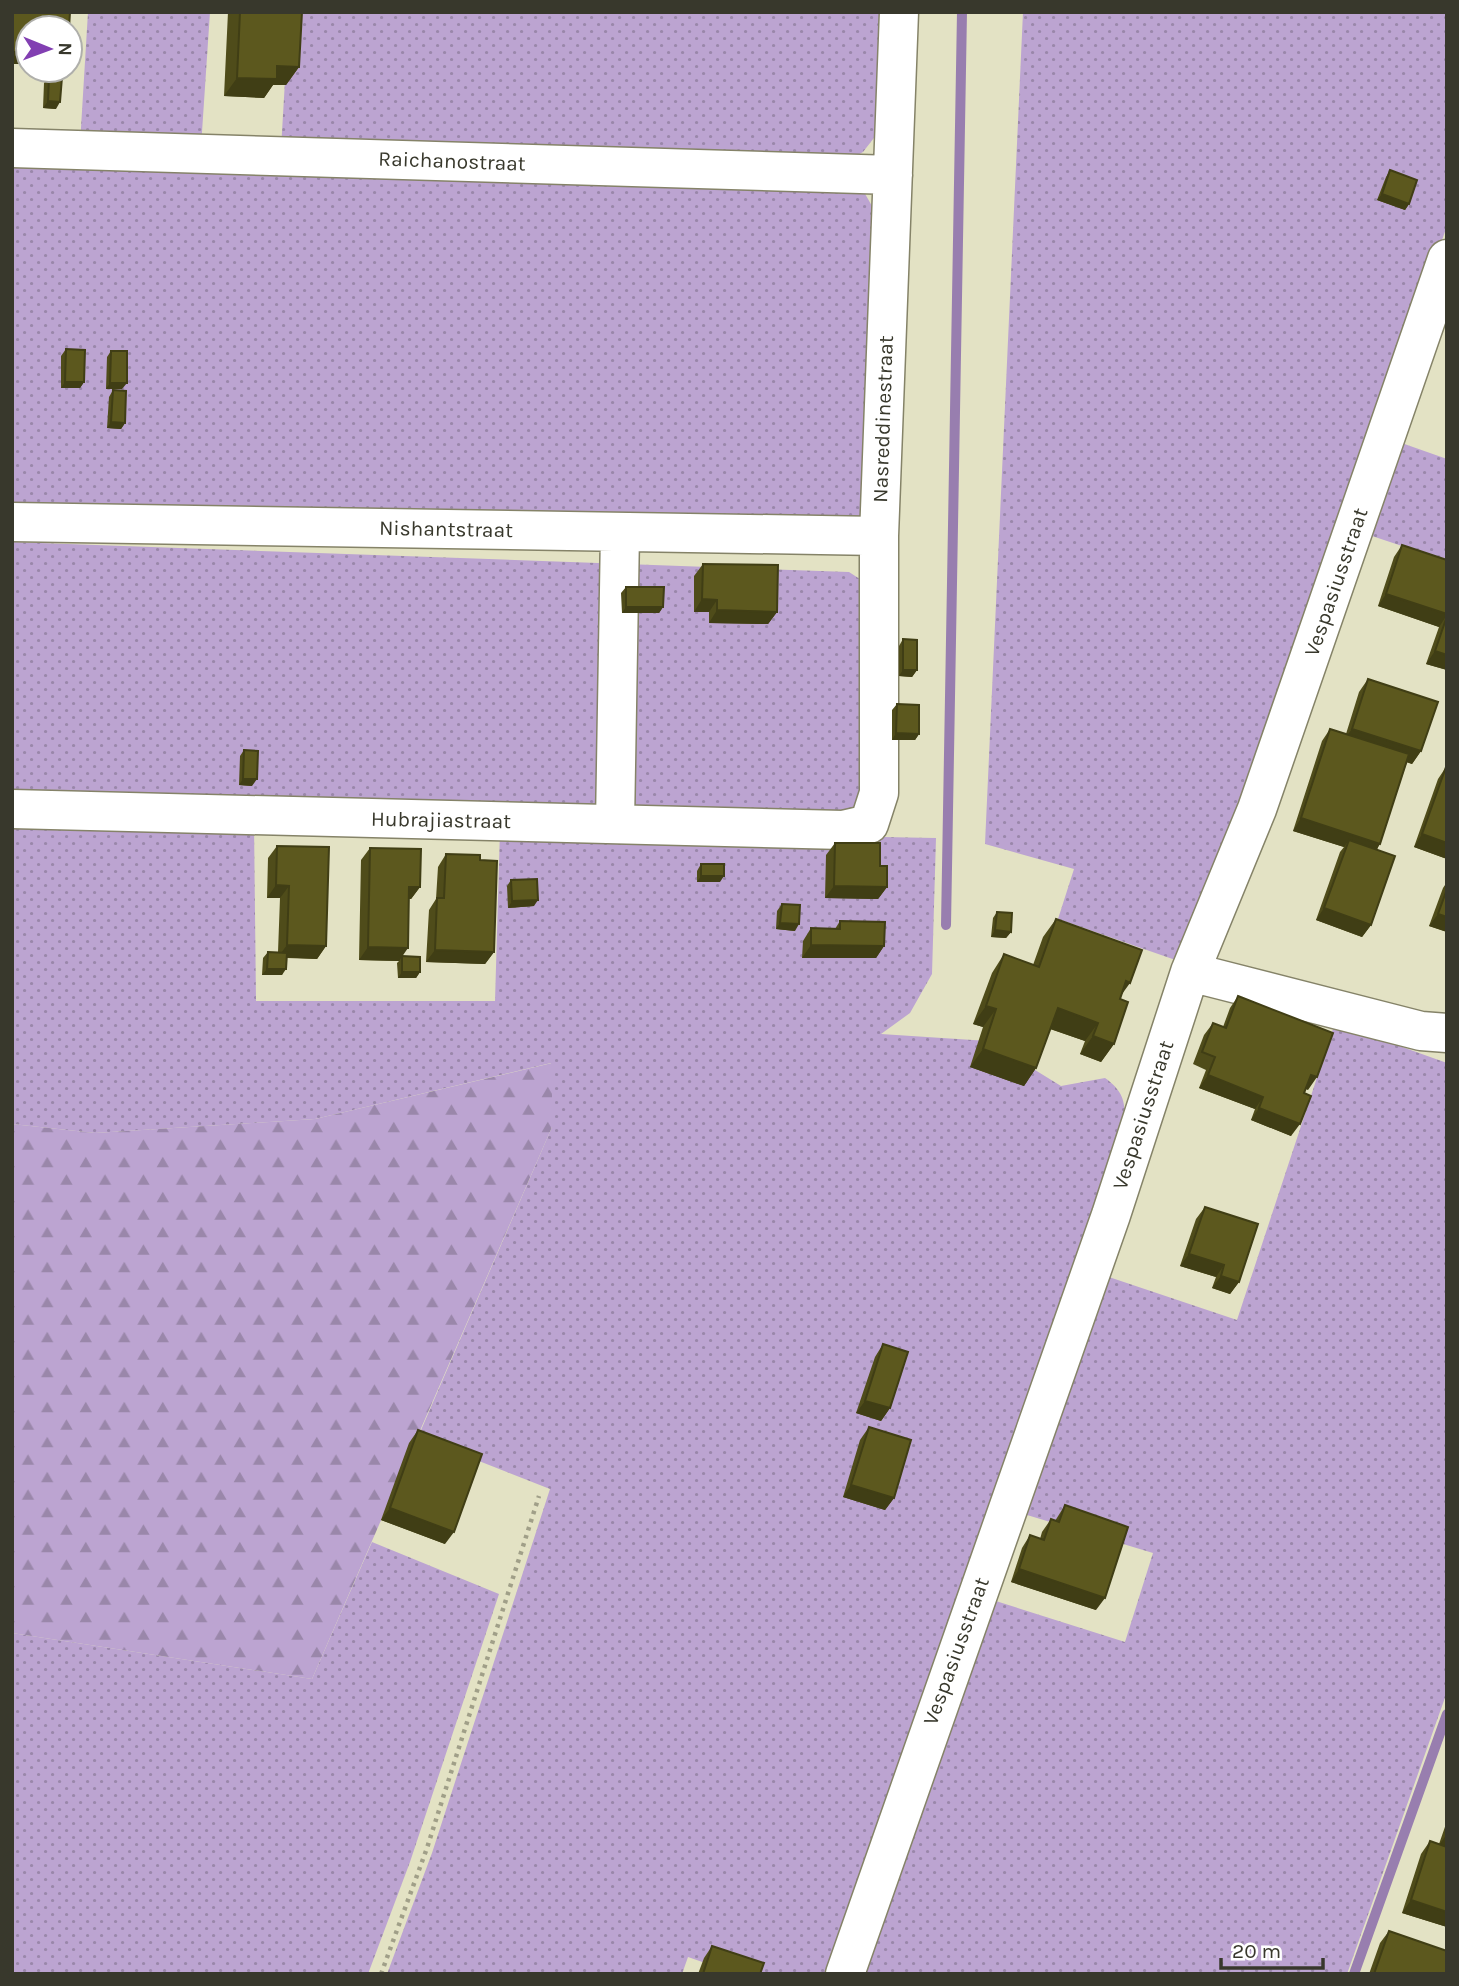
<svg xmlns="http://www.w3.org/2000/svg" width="1459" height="1986" font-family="Karla,sans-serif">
	<defs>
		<pattern id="grass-dots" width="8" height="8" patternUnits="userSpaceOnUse" patternTransform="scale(1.75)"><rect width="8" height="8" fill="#bca4d1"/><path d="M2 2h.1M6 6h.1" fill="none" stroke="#9a87aa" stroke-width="1.8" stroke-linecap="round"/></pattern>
		<pattern id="forest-firs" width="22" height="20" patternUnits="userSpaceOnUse" patternTransform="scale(1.75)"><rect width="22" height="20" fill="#bca4d1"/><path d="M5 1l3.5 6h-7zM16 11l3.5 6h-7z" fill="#9a87aa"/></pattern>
	</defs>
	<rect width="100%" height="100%" fill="#e3e2c4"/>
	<path fill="url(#grass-dots)" d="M88,12h122l-9,135 -121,-3z
		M289,12h593l-5,122 -14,18 -18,10 -564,-13z
		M1023,12h424v214l-263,737 -126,-44 16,-50 -89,-25z
		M12,160l852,32 12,21 -8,301 -10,20 -846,-19z
		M1396,441l51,18v102l-84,-28z
		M12,542l837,30 17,11 -6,229 -848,-12z
		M12,819l242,5 2,177h239l5,-171 436,8 -4,136 -22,39 -29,21 107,7 73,45 44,-8c24,17 20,31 18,58l-292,838h-94l-49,-17 -6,17h-295l45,-121 118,-364 -132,-52 134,-310 -1,-64 -236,56 -220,14 -83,-9z
		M1335,1023l112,40v629l-100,282h-492l125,-378 145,46 28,-89 -126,-38 -10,-6 83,-235 137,46z
		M372,1542l127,52 -89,268 -42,112h-356v-341l300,46z"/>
	<path fill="url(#forest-firs)" d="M552,1063v64l-240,552 -300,-46v-509l83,9 220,-14z"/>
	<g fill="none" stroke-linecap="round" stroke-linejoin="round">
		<path stroke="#987eaf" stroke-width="10" d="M946,925l16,-913
			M1354,1974l93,-260"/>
		<g stroke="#858368" stroke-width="41">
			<path id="street" d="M12,148l881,27
				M12,522l867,14
				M12,809l831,21 26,-6 10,-31v-257l20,-524
				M615,824l5,-292
				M1190,972l231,59 26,2
				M845,1974l266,-759 79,-243 67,-163 190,-550"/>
		</g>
		<path stroke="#a09f88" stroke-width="4.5" stroke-dasharray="3.5 5" stroke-linecap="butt" d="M381,1974l46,-126 112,-352"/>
		<use href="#street" stroke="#fff" stroke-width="38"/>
	</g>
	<path fill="#4f4c1a" d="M228,12h74l-3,55 -13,18h-13l-9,13 -40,-2z
		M49,77l7,32 -13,-1 1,-25z
		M1390,170l19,34 -4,6 -28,-10 9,-23z
		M66,349l18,33 -4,6h-19v-32z
		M111,351l11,38h-16l1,-32z
		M113,390l12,33 -4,6 -14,-1 2,-31z
		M1402,545l45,15v110l-21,-6 13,-37 -61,-21 16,-49z
		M703,564l74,48 -9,12 -59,-1v-11h-15v-36z
		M626,587l37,20 -4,6h-37l-1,-20z
		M903,639l14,31 -5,7 -13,-1v-30z
		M1368,679l53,72 -9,13 -5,-2 -30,88 -6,75 -9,12 -46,-17 24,-68 4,-5 -51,-16 29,-90 8,-12 16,5 13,-42z
		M897,704l22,30 -4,6h-23v-30z
		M244,750l8,36 -13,-1 1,-29z
		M1446,767l1,92 -33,-12 24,-68z
		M835,843l45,23 7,21 -9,12 -53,-1 1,-43z
		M277,846l49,100 -9,13 -30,-1 -5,17h-20l1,-17 5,-6h10l2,-54h-13l1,-40z
		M370,848l50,39 -9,12h-2l-7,57 18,16 -4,6h-18l-1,-15 2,-2 -40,-1 2,-100z
		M446,854l34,6 14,92 -9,12 -59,-2 3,-52 7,-11 2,-32z
		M701,864l19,18h-23v-11z
		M511,880l23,26 -26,2 -1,-22z
		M1447,882v50l-18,-6 14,-38z
		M782,904l13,27 -19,-2 1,-18z
		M997,912l14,20 -5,6 -15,-1 2,-19z
		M1056,919l65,77 -7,48 -13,18 -21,-8 5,-13 -35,-12 -14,39 -12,18 -54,-19 13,-40 -10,-3 19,-51 12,-19 29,11 10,-28z
		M840,921l44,25 -8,12h-74l1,-17 8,-13 24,1z
		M1238,996l70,94 -2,-1 -15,47 -40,-16 4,-11 -56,-21 7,-18 -13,-6 11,-29 9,-12 10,4 7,-19z
		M1205,1207l34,75 -9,12 -18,-6 4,-11 -36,-11 16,-47z
		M883,1344l7,64 -9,13 -25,-8 19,-56z
		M869,1427l25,71 -9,12 -42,-13 17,-57z
		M418,1430l27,114 -64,-24 28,-77z
		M1065,1505l31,105 -85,-28 11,-34 8,-13 10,4 2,-7 9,-13 4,2z
		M1447,1821v106l-45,-14 19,-59 9,-13 9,3z
		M1389,1931l58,43h-78l11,-31z
		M712,1946l48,28h-62l6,-16z"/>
	<path fill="#403e15" d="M28,48v9l-5,7h-11v-12z
		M277,66l22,1 -13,18h-13l-9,13 -40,-2 13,-18z
		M48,101l12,1 -4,7 -13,-1z
		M1382,194l27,10 -4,6 -28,-10z
		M65,382h19l-4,6h-19z
		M110,383h17l-5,6h-16z
		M111,422l14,1 -4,6 -14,-1z
		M1386,594l61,20v1l-8,12 -61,-21z
		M702,599l15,1 -8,12h-15z
		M626,607h37l-4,6h-37z
		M717,610l60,2 -9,12 -59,-1z
		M1435,651l12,4v15l-21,-6z
		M903,670h14l-5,7 -13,-1z
		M1352,729l69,22 -9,13 -69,-23z
		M896,733l23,1 -4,6h-23z
		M243,779h14l-5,7 -13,-1z
		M1301,818l79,26 -8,13 -23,-17 -5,7 -51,-16z
		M1422,834l25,9v16l-33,-12z
		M701,876h23l-4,6h-23z
		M276,885l13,1 -9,12h-13z
		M834,886l53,1 -9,12 -53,-1z
		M409,887h11l-9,12h-11z
		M538,900l-4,6 -26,2 4,-7z
		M1324,908l47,17 -9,12 -46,-17z
		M1438,914l9,3v15l-18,-6z
		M780,923l19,1 -4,7 -19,-2z
		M995,930l16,2 -5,6 -15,-1z
		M287,945l39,1 -9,13 -39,-2z
		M811,945l73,1 -8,12h-74z
		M368,947l40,1 -9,13 -40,-1z
		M435,950l59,2 -9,12 -59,-2z
		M267,969h19l-4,6h-20z
		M402,972h18l-4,6h-18z
		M1126,981l4,2 -13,18z
		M986,1006l10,3 -13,18 -10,-3z
		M1058,1008l40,15 -13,18 -40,-14z
		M1093,1036l21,8 -13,18 -21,-8z
		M983,1049l53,19 -12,18 -54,-19z
		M1208,1075l55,22 -8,12 -56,-21z
		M1311,1075l6,2 -9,13 -6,-3z
		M1259,1108l41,16 -9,12 -40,-16z
		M1189,1254l35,11 -8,12 -36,-11z
		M1221,1276l18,6 -9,12 -18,-6z
		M865,1401l25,7 -9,13 -25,-8z
		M851,1485l43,13 -9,12 -42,-13z
		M390,1508l64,24 -9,12 -64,-24z
		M1019,1569l86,29 -9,12 -85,-28z
		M1447,1834v14l-8,-3z
		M1411,1900l36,12v15l-45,-14z"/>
	<path fill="#5c581e" stroke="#403e15" stroke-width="2" d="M12,12h58l-1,16h-41v24h-16z
		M240,12h62l-3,55 -22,-1v13l-40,-1z
		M49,77h13l-2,25 -12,-1z
		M1390,170l27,10 -8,24 -27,-10z
		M66,349l19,1 -1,32h-19z
		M111,351h16v32h-17z
		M113,390l13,1 -1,32 -14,-1z
		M1402,545l45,15v54l-61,-20z
		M703,564l75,1 -1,47 -60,-2v-10l-15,-1z
		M626,587h38l-1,20h-37z
		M1447,616v39l-12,-4z
		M903,639l14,1v30h-14z
		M1368,679l70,23 -17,49 -69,-22z
		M897,704l22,1v29l-23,-1z
		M1330,729l79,25 -29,90 -79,-26z
		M244,750l14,1 -1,28h-14z
		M1446,767h1v76l-25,-9z
		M1349,840l46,16 -24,69 -47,-17z
		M835,843h45v23h7v21l-53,-1z
		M277,846l52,1 -3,99 -39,-1 2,-59 -13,-1z
		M370,848l51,1 -1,38h-11l-1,61 -40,-1z
		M446,854l34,1v5l17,1 -3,91 -59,-2 2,-52h7z
		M701,864h23v12h-23z
		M537,879l1,21 -26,1 -1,-21z
		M1447,889v28l-9,-3z
		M782,904l18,1 -1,19 -19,-1z
		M997,912l15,1 -1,19 -16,-2z
		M1056,919l86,31 -12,33 -4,-2 -6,18 8,3 -14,42 -21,-8 5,-13 -40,-15 -22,60 -53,-19 13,-40 -10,-3 18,-52 35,13z
		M840,921l45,1 -1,24 -73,-1v-17l29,1z
		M268,952l19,1 -1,16h-19z
		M402,956l18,1v15h-18z
		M1238,996l95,37 -16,44 -6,-2 -7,18 7,3 -11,28 -41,-16 4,-11 -55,-22 7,-18 -13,-5 11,-29 13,5z
		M1205,1207l53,17 -19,58 -18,-6 3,-11 -35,-11z
		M883,1344l25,8 -18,56 -25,-7z
		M869,1427l42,13 -17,58 -43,-13z
		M418,1430l64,24 -28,78 -64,-24z
		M1065,1505l63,22 -23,71 -86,-29 11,-34 14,5 7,-21 8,3z
		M1430,1841l17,6v65l-36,-12z
		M1389,1931l58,20v23h-73z
		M712,1946l52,17 -4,11h-57z"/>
	<g text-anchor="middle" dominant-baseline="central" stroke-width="7" stroke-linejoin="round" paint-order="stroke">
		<g font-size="21" fill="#38382c" stroke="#fff">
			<text transform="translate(452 161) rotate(2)">Raichanostraat</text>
			<text transform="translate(883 419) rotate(-88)">Nasreddinestraat</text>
			<text transform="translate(446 529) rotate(1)">Nishantstraat</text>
			<text transform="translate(1336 582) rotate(-71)">Vespasiusstraat</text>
			<text transform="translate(441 820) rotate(1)">Hubrajiastraat</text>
			<text transform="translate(1143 1115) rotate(-72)">Vespasiusstraat</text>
			<text transform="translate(956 1651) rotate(-70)">Vespasiusstraat</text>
		</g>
	</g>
	<rect width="1459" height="1986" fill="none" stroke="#38382c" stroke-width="28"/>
	<g transform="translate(49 49) rotate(91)"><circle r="33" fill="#ffffff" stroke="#afafab" stroke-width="2"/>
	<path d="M0-5L12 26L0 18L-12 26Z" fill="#823fb2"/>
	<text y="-10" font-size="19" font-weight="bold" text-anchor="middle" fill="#38382c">N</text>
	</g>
	<path d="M1221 1958v10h102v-10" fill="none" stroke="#38382c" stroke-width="3.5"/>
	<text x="1232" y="1958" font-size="21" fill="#38382c" stroke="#ffffff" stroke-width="5" paint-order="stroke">20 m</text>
</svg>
